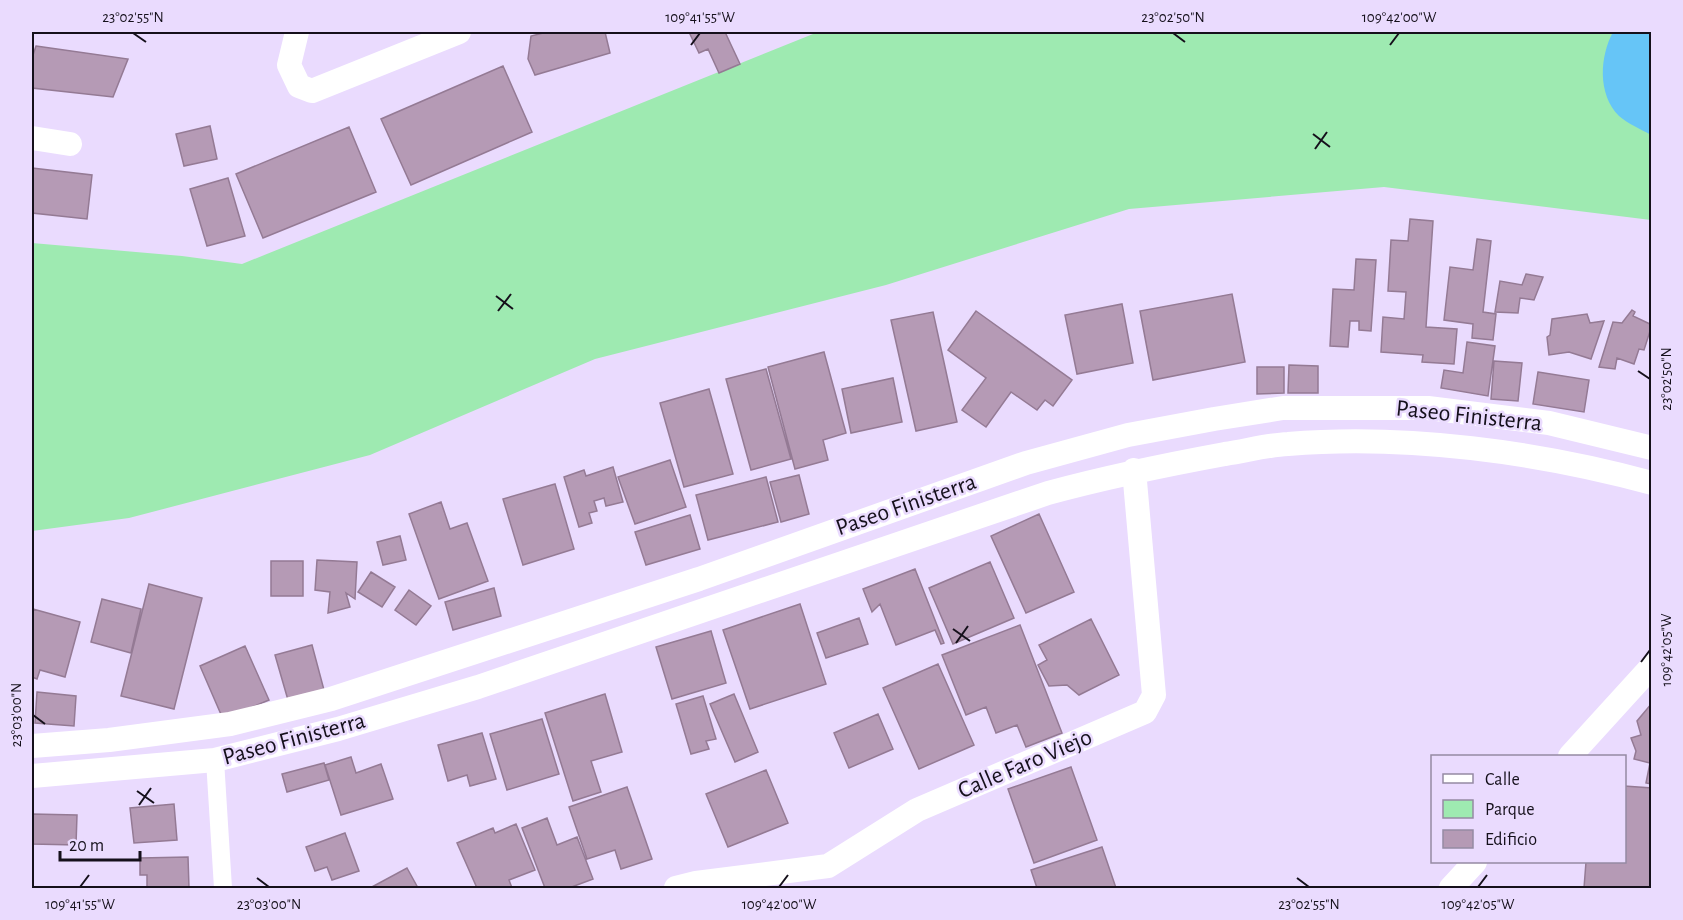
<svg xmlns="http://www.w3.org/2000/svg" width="1683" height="920" font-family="'Alegreya Sans',sans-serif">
	<rect width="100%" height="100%" fill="#eadbfe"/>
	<path fill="#9eeab1" d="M818,32h833v188l-267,-33 -255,22 -243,76 -291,74 -225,96 -241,63 -97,13v-288l150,13 60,8z"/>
	<path fill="#66c5f7" d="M1613,32h38v103c-10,-6 -23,-11 -32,-19 -22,-22 -19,-60 -6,-84z"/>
	<path fill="#b59ab5" stroke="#947a94" stroke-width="1.5" d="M547,32h58l5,21 -75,22 -7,-16 3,-23z
		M689,32h36l15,32 -21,9 -11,-24 -9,4z
		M36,46l92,13 -15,38 -81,-9v-30z
		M503,66l29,66 -121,53 -30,-66z
		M210,126l7,33 -33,7 -8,-32z
		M349,127l27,65 -113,46 -27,-64z
		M32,168l60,7 -5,44 -55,-6z
		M228,178l17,58 -38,10 -17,-57z
		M1410,219l23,2 -7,106 31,2 -3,35 -32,-2 1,-7 -42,-3 2,-35 21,2 2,-27 -18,-1 3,-51 17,1z
		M1477,239l14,2 -8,71 13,2 -3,26 -21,-2 1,-14 -29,-4 6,-53 23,3z
		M1356,259l20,1 -5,71 -12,-1v-9h-9l-2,26 -18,-1 3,-57 21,1z
		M1526,274l17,3 -9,23 -14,-2 -2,15 -23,-1 5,-31 22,4z
		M1232,294l13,68 -92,18 -13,-69z
		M1122,304l11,59 -56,11 -12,-59z
		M1632,310l3,2 -2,4 19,9 -8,25 -5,-1 -5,15 -17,-6 -2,11 -16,-2 14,-45 9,1z
		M976,311l96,69 -19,26 -8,-6 -8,10 -26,-18 -25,35 -24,-17 24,-32 -38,-28z
		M933,312l24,110 -41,9 -25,-111z
		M1587,314l3,9 14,-2 -13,38 -22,-7 -20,3 -2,-18 3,-2 2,-16z
		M1467,342l28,4 -7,50 -47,-8 3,-18 19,3z
		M824,352l22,81 -23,7 5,20 -33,9 -27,-102z
		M1494,361l28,2 -4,38 -27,-2z
		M1289,365l29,1v27h-30z
		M1257,367h27v26l-27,1z
		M766,369l25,90 -40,11 -25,-91z
		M1538,372l51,8 -5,32 -51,-8z
		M893,378l9,44 -51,11 -9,-44z
		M709,389l24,85 -49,13 -24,-84z
		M670,460l16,47 -51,17 -17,-47z
		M613,467l10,35 -17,4 -2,-8 -10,3 3,10 -8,2 3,10 -13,4 -15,-50 20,-7 2,6z
		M799,475l10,39 -28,8 -11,-40z
		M766,477l12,45 -70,18 -12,-45z
		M555,484l19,65 -51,16 -20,-66z
		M441,502l9,27 17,-6 21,58 -49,18 -30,-85z
		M1039,514l35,78 -48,21 -35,-77z
		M690,515l10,34 -54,16 -11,-33z
		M400,536l6,24 -23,5 -6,-23z
		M317,560l40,2 -2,37 -9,-6 4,14 -22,6 2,-21 -15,-2z
		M271,561h32v35h-32z
		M990,562l24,56 -61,26 -24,-56z
		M915,569l29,74 -3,1 -6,-14 -39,15 -16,-41 -8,8 -9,-23z
		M371,572l24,15 -13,20 -24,-15z
		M149,584l53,14 -28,111 -53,-13z
		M494,588l7,28 -48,14 -8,-28z
		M409,590l22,16 -15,19 -21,-15z
		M102,599l39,10 -10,44 -40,-11z
		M800,604l26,80 -76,25 -27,-79z
		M33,609l47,13 -15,55 -25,-7 -3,9 -5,-2z
		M859,618l9,26 -42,14 -9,-25z
		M1091,619l28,56 -40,20 -12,-10 -18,1 -11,-21 9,-5 -8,-15z
		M1020,625l42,108 -36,14 -9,-22 -21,8 -10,-26 -20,8 -24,-60z
		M711,631l15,52 -54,16 -16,-52z
		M312,645l12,45 -36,10 -13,-45z
		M245,646l24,54 -46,19 -23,-53z
		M938,664l36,81 -55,24 -36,-81z
		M37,692l39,4 -2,30 -39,-3z
		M605,694l17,58 -31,9 10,31 -28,9 -28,-88z
		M734,694l24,58 -23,10 -25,-58z
		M703,696l13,43 -10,2 3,8 -18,5 -15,-50z
		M1652,703v81l-6,-1 4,-20 -16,-4 2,-8 -5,-13 10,-3 -4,-14z
		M878,714l15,35 -44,19 -15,-35z
		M542,719l17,55 -52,16 -17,-56z
		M482,733l14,46 -26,7 -3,-11 -19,6 -10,-36z
		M351,757l5,16 25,-9 12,35 -52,16 -16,-50z
		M324,763l5,17 -42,12 -5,-18z
		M1071,767l26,73 -63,23 -26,-74z
		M766,770l22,53 -60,24 -22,-53z
		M1624,786l28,2v100h-68l2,-26h38z
		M627,787l25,72 -31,10 -6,-19 -28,9 -18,-52z
		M174,804l3,36 -43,3 -4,-35z
		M32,814l45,1 -1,30 -44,-1z
		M547,818l10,27 20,-8 16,42 -24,9h-24l-23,-60z
		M516,824l19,46 -26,10 3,8h-35l-20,-45 36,-15 2,5z
		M345,833l14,38 -27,9 -5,-13 -12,4 -9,-24z
		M1102,847l14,41h-79l-6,-18z
		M188,857l1,31h-42v-13h-7v-17z
		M407,868l11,20h-48z"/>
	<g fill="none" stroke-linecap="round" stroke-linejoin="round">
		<path stroke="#fff" stroke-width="18" d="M215,760l8,128"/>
		<path stroke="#fff" stroke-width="24" d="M297,32l-8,33 10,21 13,5 147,-59
			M32,138l38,6
			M32,746l77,-6 121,-16 101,-25 368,-120 327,-116 102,-28 86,-16 69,-11h145l121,15 103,25
			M1570,756l82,-90
			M32,776l183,-16 123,-31 140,-42 570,-194c59,-16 117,-28 177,-39 21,-3 42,-9 63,-10 118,-10 250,8 364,39
			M676,888l20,-5 132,-17 89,-56 228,-98 9,-17 -20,-225
			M1451,888l24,-26"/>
	</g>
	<path fill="none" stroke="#15101b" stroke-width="2" d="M133,33l13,9M1173,33l12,9M691,45l9,-12M1390,45l9,-12M1313,134l17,13M1315,149l12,-17M496,296l17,13M498,311l13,-17M1638,371l12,8M953,629l17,12M956,643l12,-17M1641,662l9,-12M33,715l12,9M137,791l17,12M139,805l12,-17M257,878l12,9M1297,878l12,9M80,887l9,-12M779,887l9,-12M1478,887l9,-12"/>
	<g text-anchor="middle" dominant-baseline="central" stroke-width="5" stroke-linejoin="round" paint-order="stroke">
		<g font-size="24" fill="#15101b" stroke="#eadbfe">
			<text transform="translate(1469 416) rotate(6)">Paseo Finisterra</text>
			<text transform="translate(906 505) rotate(-19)">Paseo Finisterra</text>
			<text transform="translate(294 739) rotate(-15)">Paseo Finisterra</text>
			<text transform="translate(1025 764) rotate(-23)">Calle Faro Viejo</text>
		</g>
	</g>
	<rect width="1683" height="920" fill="none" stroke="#eadbfe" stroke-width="66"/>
	<rect x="1431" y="755" width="195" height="108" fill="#eadbfe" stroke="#958aa3" stroke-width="1.5"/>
	<rect x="1443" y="774" width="30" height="9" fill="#ffffff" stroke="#958aa3" stroke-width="1.5"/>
	<text x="1485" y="785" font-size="18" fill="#15101b">Calle</text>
	<rect x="1443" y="800" width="30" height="18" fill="#9eeab1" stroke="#958aa3" stroke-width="1.5"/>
	<text x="1485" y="815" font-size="18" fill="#15101b">Parque</text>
	<rect x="1443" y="830" width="30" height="18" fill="#b59ab5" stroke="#958aa3" stroke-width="1.5"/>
	<text x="1485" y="845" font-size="18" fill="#15101b">Edificio</text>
	<path d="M60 851v9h80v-9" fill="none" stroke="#15101b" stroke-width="3"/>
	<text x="69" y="851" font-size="18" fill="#15101b" stroke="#eadbfe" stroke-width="4.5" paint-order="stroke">20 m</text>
	<rect x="33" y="33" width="1617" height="854" fill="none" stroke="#15101b" stroke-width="2"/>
	<g font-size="15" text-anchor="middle" fill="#15101b">
		<text x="133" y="22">23°02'55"N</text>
		<text x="700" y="22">109°41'55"W</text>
		<text x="1173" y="22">23°02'50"N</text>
		<text x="1399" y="22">109°42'00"W</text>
		<text transform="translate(1666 379) rotate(-90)" y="5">23°02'50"N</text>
		<text transform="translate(1666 650) rotate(-90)" y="5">109°42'05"W</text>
		<text transform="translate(16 715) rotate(-90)" y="5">23°03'00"N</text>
		<text x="80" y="909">109°41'55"W</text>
		<text x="269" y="909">23°03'00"N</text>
		<text x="779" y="909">109°42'00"W</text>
		<text x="1309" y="909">23°02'55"N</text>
		<text x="1478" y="909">109°42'05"W</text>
	</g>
</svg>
